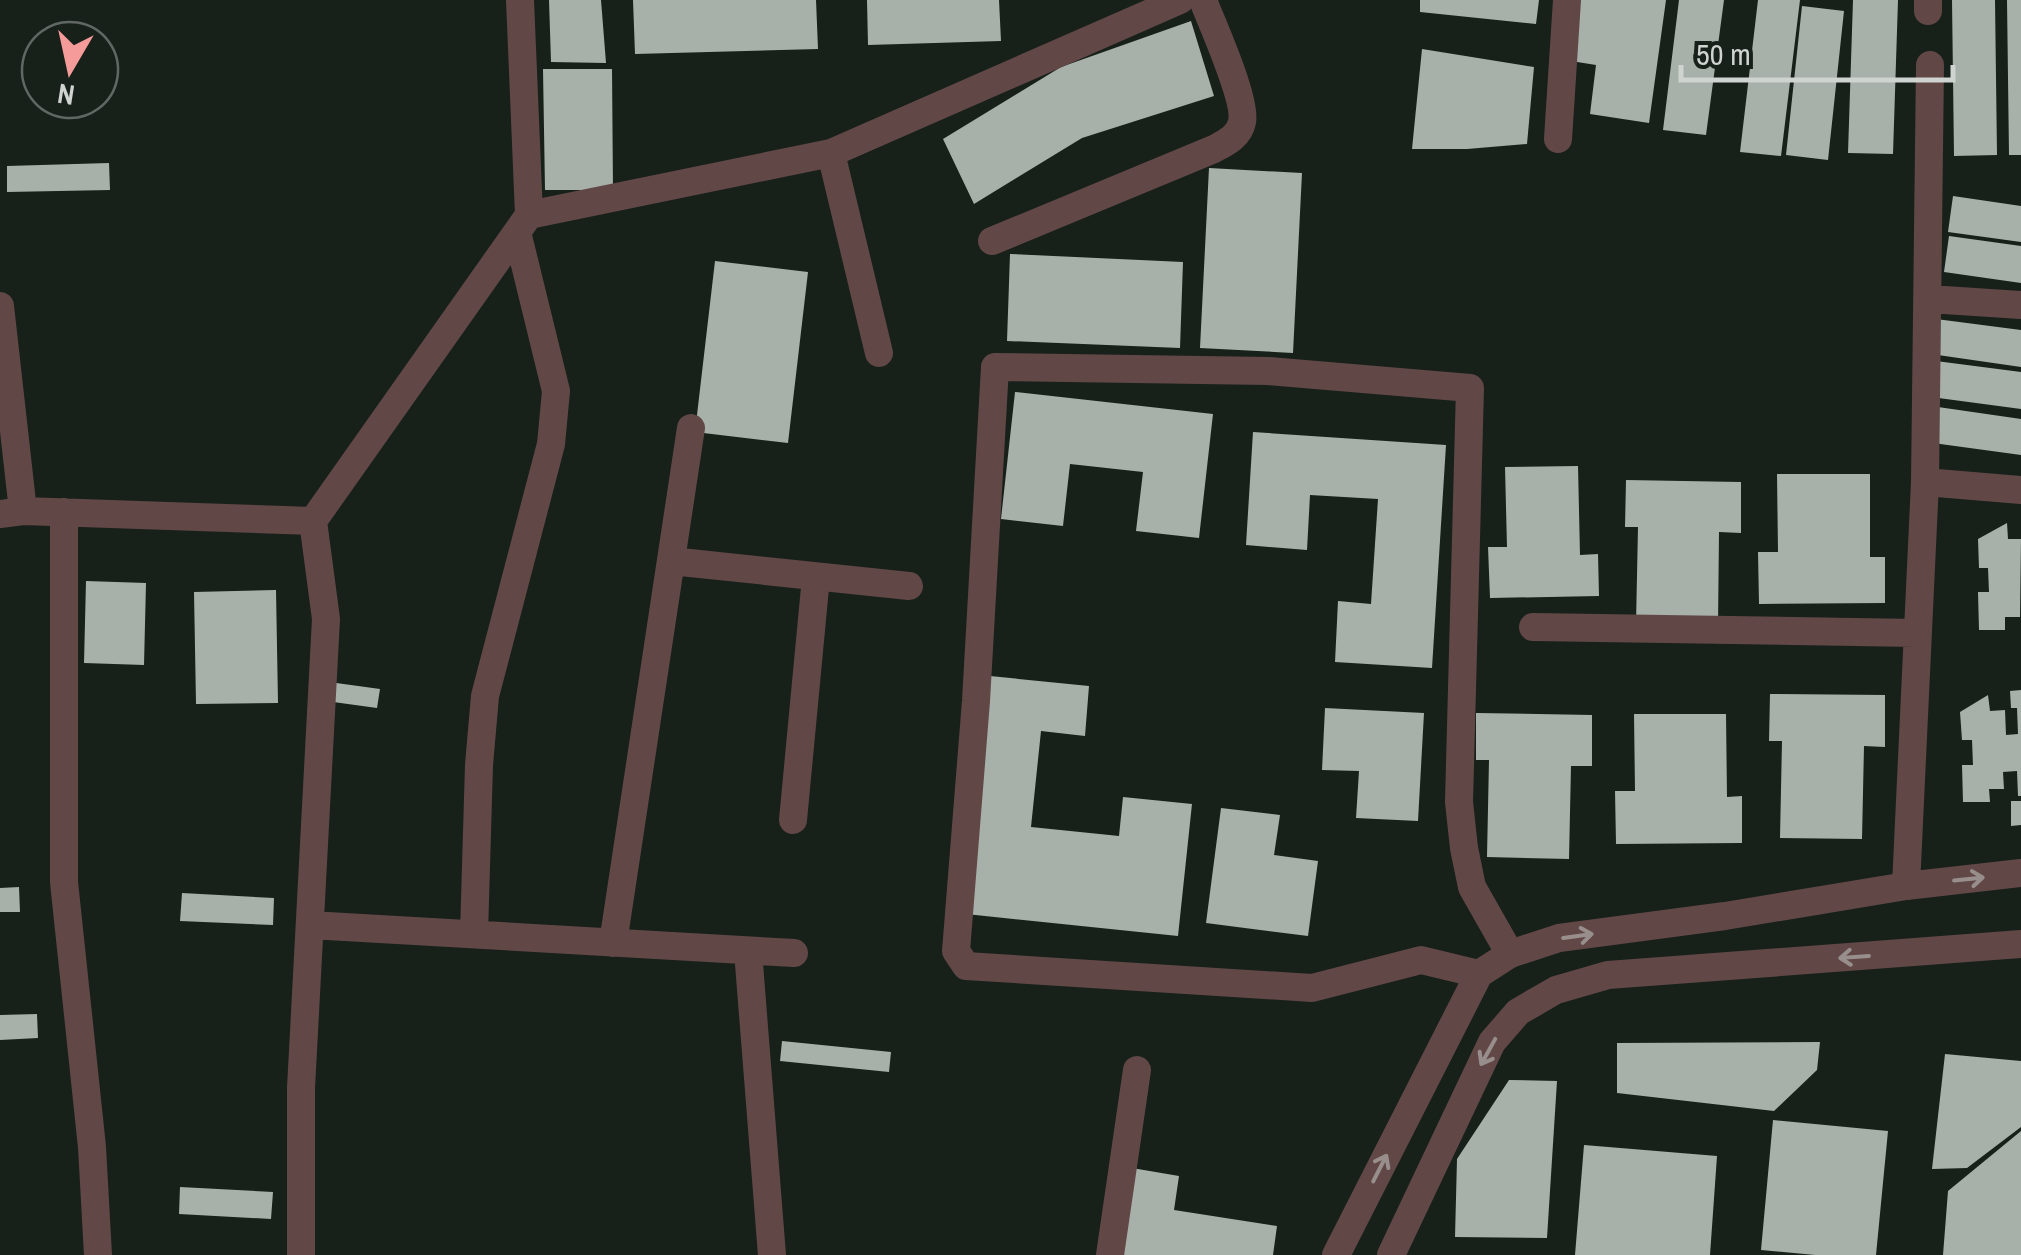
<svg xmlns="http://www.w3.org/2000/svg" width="2021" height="1255" font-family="'Archivo Narrow',sans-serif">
	<rect width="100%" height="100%" fill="#18201a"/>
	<path fill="#a7b1a9" d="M549,0h52l5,63 -55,-1z
		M633,0h183l2,49 -183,5z
		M867,0h132l2,41 -133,4z
		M1420,0h119l-3,24 -116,-12z
		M1580,0h86l-17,123 -59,-9 6,-49 -25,-4z
		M1679,0h45l-18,135 -43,-5z
		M1758,0h42l-19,156 -41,-4z
		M1853,0h45l-5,154 -45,-1z
		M1952,0h43l2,155 -43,1z
		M2007,0h14v155h-12z
		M1802,6l42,5 -16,149 -42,-5z
		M1191,21l23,75 -132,42 -108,66 -31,-65 118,-72z
		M1422,49l112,18 -7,77 -60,5h-55z
		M543,69h69l1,121h-68z
		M109,163l1,27 -103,2v-26z
		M1209,168l93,5 -9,180 -93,-5z
		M1953,196l68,10v36l-73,-10z
		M1949,236l72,10v37l-77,-11z
		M1010,254l173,8 -3,86 -173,-7z
		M715,261l93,11 -20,171 -93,-11z
		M1936,319l85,11v37l-90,-13z
		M1936,361l85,11v37l-90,-12z
		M1015,392l198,22 -14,124 -63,-7 7,-59 -73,-8 -7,62 -62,-7z
		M1938,407l83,12v36l-88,-12z
		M1253,432l193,13 -14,223 -97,-6 3,-61 33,3 7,-105 -68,-4 -3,55 -61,-5z
		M1578,466l2,89 18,-1 1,42 -109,2 -2,-51h19l-2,-80z
		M1777,474h93v83h15v46l-126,1 -1,-52h20z
		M1626,480l115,2v51l-22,-1 -1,94 -82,-2 2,-97h-13z
		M2007,523l1,16h13l-1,78h-15v13h-26l-1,-38h11l-1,-24h-9l-1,-29z
		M86,581l60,2 -2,82 -60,-2z
		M276,590l2,113 -82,1 -2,-112z
		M990,676l99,10 -4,50 -44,-5 -10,96 88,9 4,-39 69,7 -14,132 -212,-22z
		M329,682l51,7 -3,19 -51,-7z
		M2021,690v106h-3l-1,-25 -14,1 1,17h-15l1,13h-27l-1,-37h11l-1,-25h-10l-2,-28 28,-17 2,16 15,-1 1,25 12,-1 -1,-26h-6l-1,-17z
		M1770,694l115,1v52l-21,-1 -2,93 -82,-1 2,-97h-13z
		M1325,708l99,5 -6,108 -62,-3 3,-47 -37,-1z
		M1476,713l116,2v51h-21l-2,93 -82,-2 2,-97h-13z
		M1634,714h92l1,83 15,-1v47l-126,1 -1,-53h20z
		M2011,801h10v24l-10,1z
		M1221,808l59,7 -6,40 44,6 -10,75 -102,-13z
		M19,887l1,25h-20v-24z
		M182,893l92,5 -1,27 -93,-4z
		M37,1014l1,24 -38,2v-25z
		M782,1041l109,11 -2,20 -109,-11z
		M1820,1042l-3,28 -43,41 -157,-18v-50z
		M1945,1054l76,7v66l-54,41 -35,1z
		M1509,1080l48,1 -10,157 -92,-1 2,-78z
		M1773,1120l115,11 -12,124h-61l-54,-5z
		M2021,1131v124h-78l5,-64z
		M1584,1145l133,11 -7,99h-135z
		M1132,1168l47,8 -5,34 103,16 -4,29h-154z
		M180,1187l93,5 -2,27 -92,-5z"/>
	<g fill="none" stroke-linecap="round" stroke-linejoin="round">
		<path stroke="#614847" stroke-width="28" d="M1928,0v11
			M1558,139l9,-139
			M831,153l48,200
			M529,215l302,-62 349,-153
			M992,241l222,-92c11,-6 25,-12 28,-27 5,-22 -30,-98 -39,-122
			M1929,299l92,6
			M0,306l23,205
			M1925,482l96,8
			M64,512v370l28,265 6,108
			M0,514l23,-3 290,10 216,-306 -9,-215
			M671,561l238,25
			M1533,627l384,6
			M793,820l23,-243
			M1906,886l19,-404 5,-417
			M310,925l484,28
			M474,934l5,-169 6,-69 66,-252 5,-53 -39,-159
			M613,943l78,-515
			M748,951l24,304
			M1479,974l-58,-14 -109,28 -346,-22 -10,-15 20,-250 19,-334 273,4 202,17 -11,414 5,46 8,39 38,67
			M301,1255v-167l25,-469 -13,-98
			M1110,1255l27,-185"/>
		<path stroke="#614847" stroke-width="28" d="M1336,1255l143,-281 31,-20 49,-16 166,-22 181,-30 115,-13
			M1391,1255l101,-213 26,-30 38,-22 52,-15 413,-31"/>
	</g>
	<defs><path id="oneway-shaft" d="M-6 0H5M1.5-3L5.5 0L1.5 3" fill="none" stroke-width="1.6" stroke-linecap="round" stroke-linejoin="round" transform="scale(2.5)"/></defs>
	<g stroke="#988e8c">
		<use href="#oneway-shaft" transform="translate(1969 879) rotate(-6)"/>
		<use href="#oneway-shaft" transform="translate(1578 936) rotate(-8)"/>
		<use href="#oneway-shaft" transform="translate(1854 957) rotate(176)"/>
		<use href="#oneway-shaft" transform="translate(1488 1052) rotate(119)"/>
		<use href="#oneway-shaft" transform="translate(1380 1168) rotate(-63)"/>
	</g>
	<g transform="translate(70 70) rotate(189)"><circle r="48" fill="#18201a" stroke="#616863" stroke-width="2.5"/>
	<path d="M0-8L18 38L0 25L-18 38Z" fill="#f59b99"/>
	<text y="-15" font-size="28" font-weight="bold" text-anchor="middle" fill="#cfd4d0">N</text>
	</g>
	<path d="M1681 65v15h272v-15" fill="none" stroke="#cfd4d0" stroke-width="5"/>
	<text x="1696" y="65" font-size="30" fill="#cfd4d0" stroke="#18201a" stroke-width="8" paint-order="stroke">50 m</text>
</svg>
